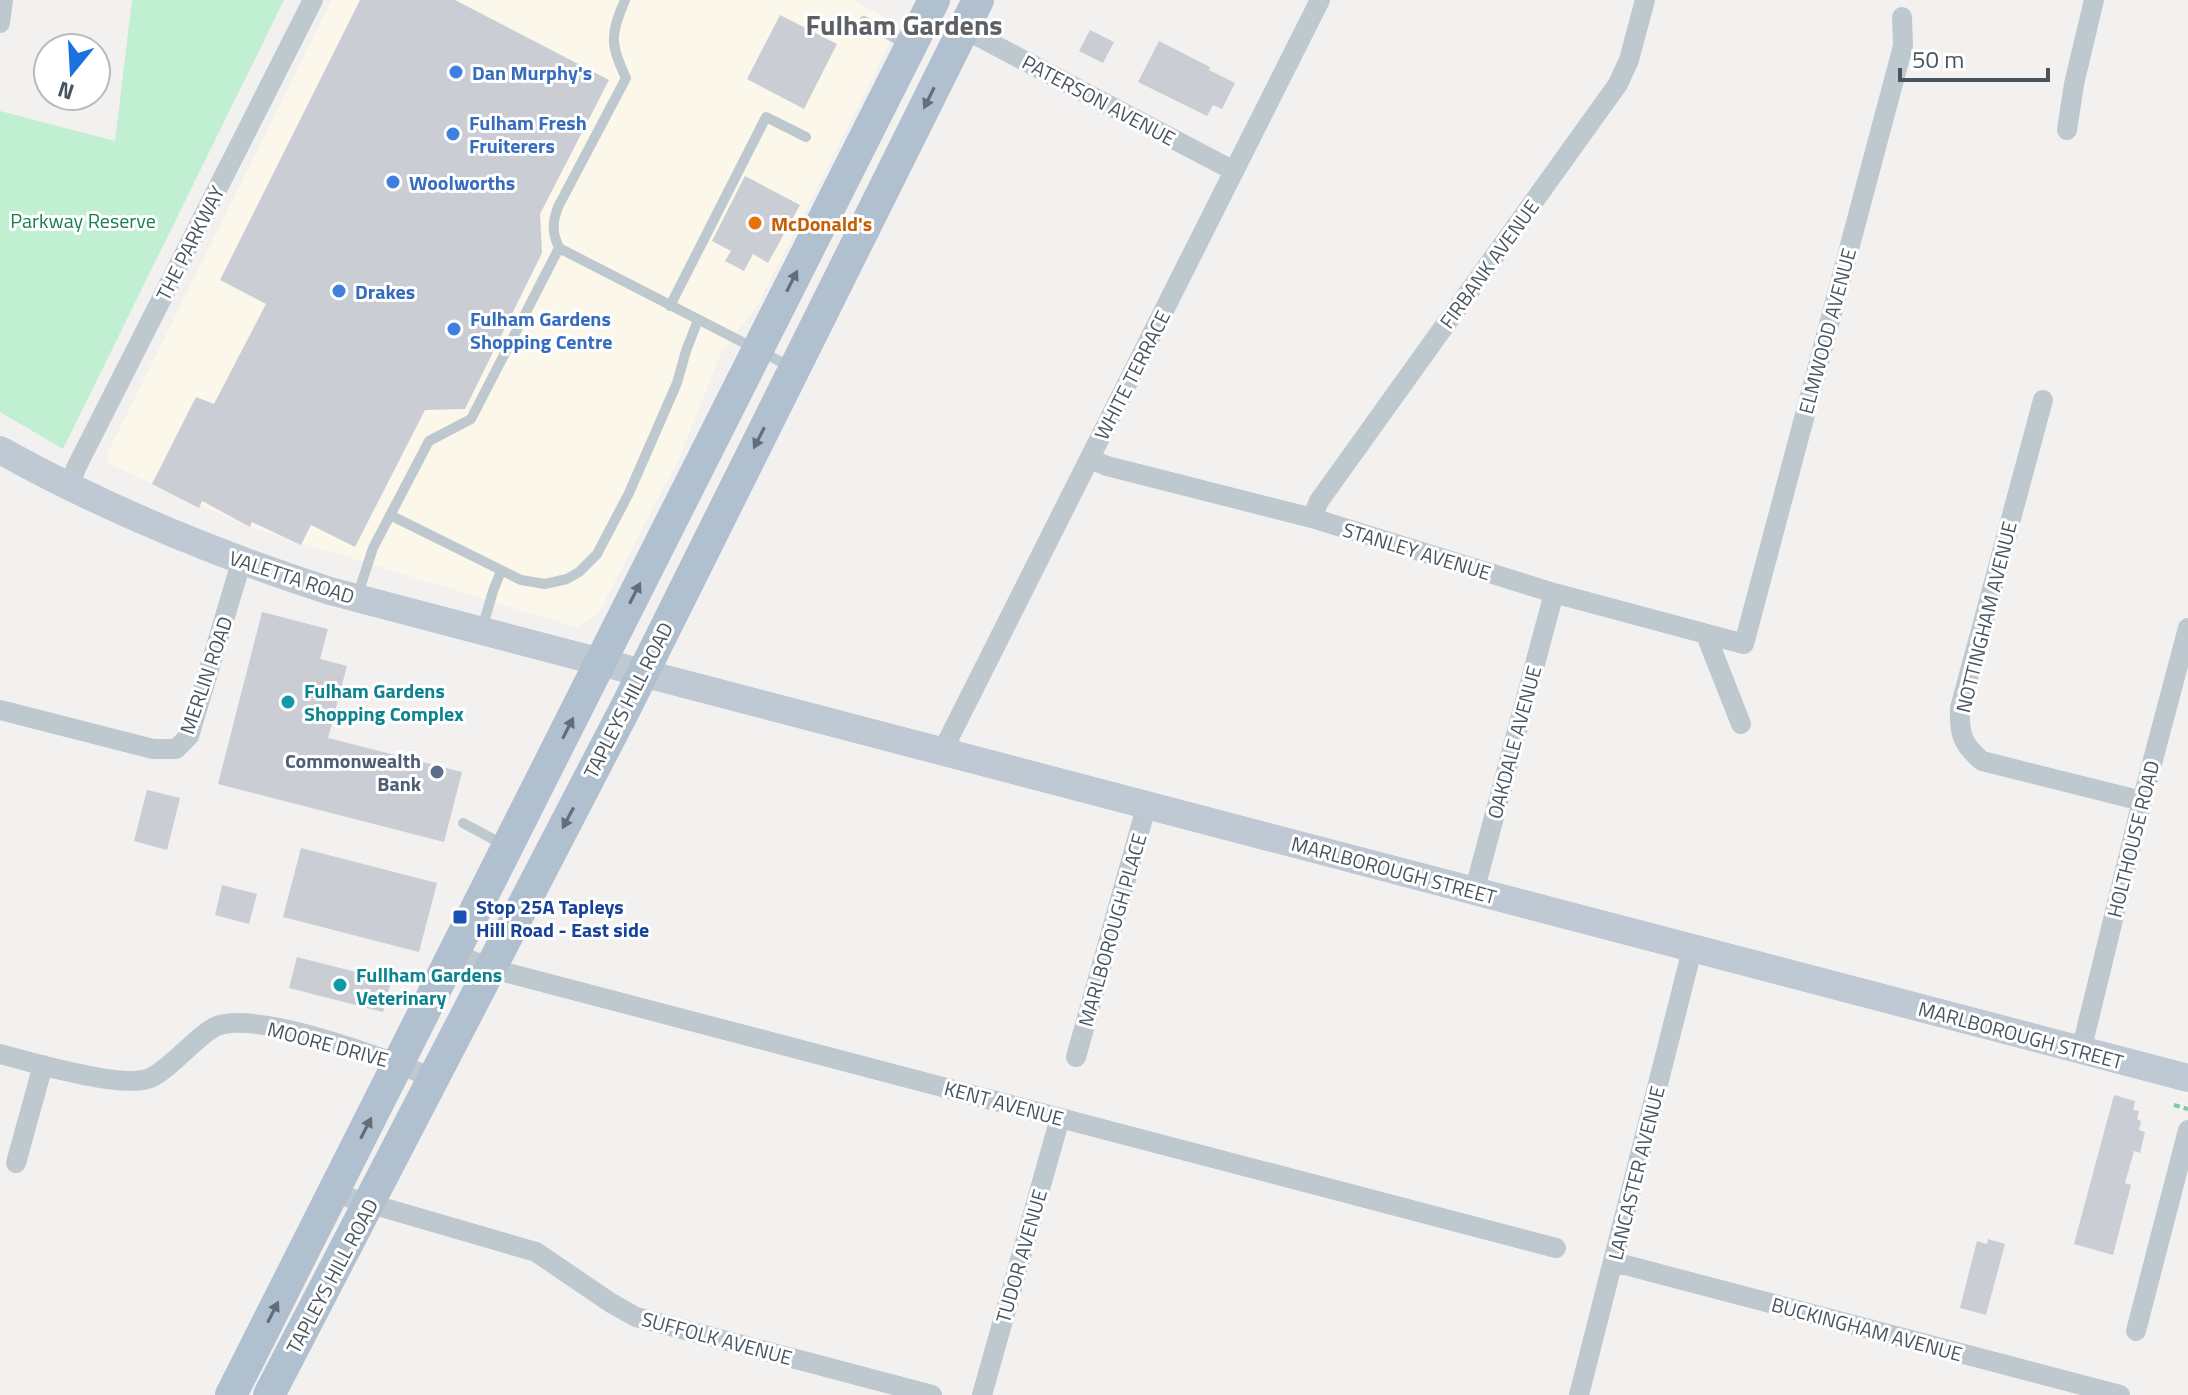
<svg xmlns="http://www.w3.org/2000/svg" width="2188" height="1395" font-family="'Titillium Web',sans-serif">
	<rect width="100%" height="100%" fill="#f3f0f0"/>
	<path fill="#fcf7eb" d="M332,0h520l47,25 -142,281 -36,47 -41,103 -82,158 -22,13 -326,-100 -143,-64 1,-11z"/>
	<path fill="#c0efd2" d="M132,0h152l-221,449 -63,-37v-301l115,30z"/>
	<path fill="#cacdd3" d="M360,0h95l154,80 -69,134 2,39 -77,156 -40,1 -70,137 -44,-22 -10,20 -49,-23 -2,5 -48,-26 -3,7 -47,-24 44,-87 18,7 52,-100 -46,-24z
		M780,15l57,29 -33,65 -57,-30z
		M1090,30l24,12 -11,21 -24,-12z
		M1159,41l51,26 -1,3 26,13 -13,26 -9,-4 -6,11 -69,-34z
		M745,176l55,29 -32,58 -15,-9 -9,17 -19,-10 6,-10 -19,-10z
		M262,612l66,17 -8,30 27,7 -19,72 134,34 -18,70 -226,-58z
		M147,790l33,8 -13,52 -33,-9z
		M301,848l136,35 -18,69 -136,-35z
		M222,885l35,9 -8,30 -34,-9z
		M297,957l94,24 -8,31 -94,-24z
		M2114,1095l21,6 -2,9 6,1 -2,8 4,2 -2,9 6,2 -5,21 -6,-2 -9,32 6,2 -18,70 -39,-11z
		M1988,1239l17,5 -19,71 -26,-7 17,-67 10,3z"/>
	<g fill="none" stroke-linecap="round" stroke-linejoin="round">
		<path stroke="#78cda4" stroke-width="4" stroke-dasharray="6 4" stroke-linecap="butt" d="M2174,1105l14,4"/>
		<path stroke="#bec8cf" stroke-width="10" d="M625,0c-15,35 -15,44 1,78l-68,129c-6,16 -6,25 1,41l230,118
			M864,21l41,23
			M670,306l96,-189 40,20
			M390,515l131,65 24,4 22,-5 12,-7 18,-18 32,-61 48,-110 9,-32 12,-31
			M357,597l16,-49 56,-107 42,-22 88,-171
			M482,629l11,-38 8,-20
			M463,823l41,22"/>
		<path stroke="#bec8cf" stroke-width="20" d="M0,23l3,-23
			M964,29l270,142
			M2067,130l7,-46 20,-84
			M2043,400l-83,308c-1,26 2,36 22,53l160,40
			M1090,459l17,7 205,52 242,75 190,51 159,-598 -1,-29
			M70,486l6,-18 237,-468
			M1312,518l7,-17 299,-417 11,-24 16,-60
			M1706,635l35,89
			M0,710l153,39h23l13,-13 52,-173
			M943,750l377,-750
			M1474,892l80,-299
			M454,953l35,15 1067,280
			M2081,1051l61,-250 46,-173
			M0,1054c30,8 123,36 150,24 21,-9 48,-44 67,-52 41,-16 176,35 218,53
			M1076,1057l71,-253
			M16,1163l27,-98
			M333,1193l203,59 75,51 25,14 296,78
			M1614,1262l506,133
			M2136,1331l52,-201
			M982,1395l78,-277
			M1579,1395l113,-445"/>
		<path stroke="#bec9d4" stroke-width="28" d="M0,450c104,58 216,104 330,141l1858,487"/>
		<path stroke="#b1c0cf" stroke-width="32" d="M231,1395l703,-1395
			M269,1395l357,-688 352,-707"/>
	</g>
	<defs><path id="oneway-solid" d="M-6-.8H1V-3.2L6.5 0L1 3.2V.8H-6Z" transform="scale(2)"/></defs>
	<g fill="#626f7a">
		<use href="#oneway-solid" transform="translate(929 98) rotate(116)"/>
		<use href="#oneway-solid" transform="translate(792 281) rotate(-63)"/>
		<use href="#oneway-solid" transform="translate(759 438) rotate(117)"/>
		<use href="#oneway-solid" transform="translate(635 593) rotate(-63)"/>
		<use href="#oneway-solid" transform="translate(568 728) rotate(-63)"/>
		<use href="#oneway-solid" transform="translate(568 818) rotate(118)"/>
		<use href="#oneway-solid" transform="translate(366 1128) rotate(-63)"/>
		<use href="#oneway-solid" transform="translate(273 1312) rotate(-63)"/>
	</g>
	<g fill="#3f7fe0" stroke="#fff" stroke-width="3">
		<circle cx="456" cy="72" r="8"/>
		<circle cx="453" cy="134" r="8"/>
		<circle cx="393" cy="182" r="8"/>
		<circle cx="339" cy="291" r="8"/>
		<circle cx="454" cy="329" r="8"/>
	</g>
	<circle fill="#e8710a" stroke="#fff" stroke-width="3" cx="755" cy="223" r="8"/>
	<g fill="#0f9aa8" stroke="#fff" stroke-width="3">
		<circle cx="288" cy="702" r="8"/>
		<circle cx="340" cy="985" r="8"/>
	</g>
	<circle fill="#5c6f8a" stroke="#fff" stroke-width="3" cx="437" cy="772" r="8"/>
	<rect fill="#1a4fb4" stroke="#fff" stroke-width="3" x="452" y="909" width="16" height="16" rx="4"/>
	<g text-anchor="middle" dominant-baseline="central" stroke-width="6" stroke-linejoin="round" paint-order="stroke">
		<g font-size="20" font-weight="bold" fill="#366cbe" stroke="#fff" text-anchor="start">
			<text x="472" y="72">Dan Murphy's</text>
			<text x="469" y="122">Fulham Fresh<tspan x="469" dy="23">Fruiterers</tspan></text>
			<text x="409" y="182">Woolworths</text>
			<text x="355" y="291">Drakes</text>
			<text x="470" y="318">Fulham Gardens<tspan x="470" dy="23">Shopping Centre</tspan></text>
		</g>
		<g font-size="20" fill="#48545e" stroke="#fff">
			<text transform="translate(1099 100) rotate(28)">PATERSON AVENUE</text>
			<text transform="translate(190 243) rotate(-63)">THE PARKWAY</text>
			<text transform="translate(1489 264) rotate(-54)">FIRBANK AVENUE</text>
			<text transform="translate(1827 331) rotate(-75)">ELMWOOD AVENUE</text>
			<text transform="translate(1132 375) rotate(-63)">WHITE TERRACE</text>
			<text transform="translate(1417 551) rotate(17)">STANLEY AVENUE</text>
			<text transform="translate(292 577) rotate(18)">VALETTA ROAD</text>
			<text transform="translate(1986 617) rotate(-76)">NOTTINGHAM AVENUE</text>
			<text transform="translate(206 675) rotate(-71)">MERLIN ROAD</text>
			<text transform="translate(628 700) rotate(-63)">TAPLEYS HILL ROAD</text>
			<text transform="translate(1514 742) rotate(-75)">OAKDALE AVENUE</text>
			<text transform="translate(2133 839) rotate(-76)">HOLTHOUSE ROAD</text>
			<text transform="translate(1394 870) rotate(15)">MARLBOROUGH STREET</text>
			<text transform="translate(1112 930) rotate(-74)">MARLBOROUGH PLACE</text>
			<text transform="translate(2021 1035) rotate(15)">MARLBOROUGH STREET</text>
			<text transform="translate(328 1044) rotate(15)">MOORE DRIVE</text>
			<text transform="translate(1004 1103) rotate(15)">KENT AVENUE</text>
			<text transform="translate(1636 1173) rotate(-76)">LANCASTER AVENUE</text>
			<text transform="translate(1021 1256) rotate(-74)">TUDOR AVENUE</text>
			<text transform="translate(332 1276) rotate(-62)">TAPLEYS HILL ROAD</text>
			<text transform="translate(1867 1329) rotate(15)">BUCKINGHAM AVENUE</text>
			<text transform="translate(717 1338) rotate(15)">SUFFOLK AVENUE</text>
		</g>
		<g font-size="20" fill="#18804d" stroke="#fff">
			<text x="83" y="220">Parkway Reserve</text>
		</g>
		<g font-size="20" font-weight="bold" fill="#c56008" stroke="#fff" text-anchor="start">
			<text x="771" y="223">McDonald's</text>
		</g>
		<g font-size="20" font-weight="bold" fill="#0d838f" stroke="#fff" text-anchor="start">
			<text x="304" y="690">Fulham Gardens<tspan x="304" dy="23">Shopping Complex</tspan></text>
			<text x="356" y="974">Fullham Gardens<tspan x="356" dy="23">Veterinary</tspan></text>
		</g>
		<g font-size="20" font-weight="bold" fill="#4e5e75" stroke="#fff" text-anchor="end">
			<text x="421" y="760">Commonwealth<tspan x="421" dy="23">Bank</tspan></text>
		</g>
		<g font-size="20" font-weight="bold" fill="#164399" stroke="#fff" text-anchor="start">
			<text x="476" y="906">Stop 25A Tapleys<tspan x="476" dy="23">Hill Road - East side</tspan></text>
		</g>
		<g font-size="28" font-weight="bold" fill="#5d6165" stroke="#fff">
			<text x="904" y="24">Fulham Gardens</text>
		</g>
	</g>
	<g transform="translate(72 72) rotate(198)"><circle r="38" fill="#ffffff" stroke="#b6bbbf" stroke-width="2"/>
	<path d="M0-6L14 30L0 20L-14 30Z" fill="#1b71e2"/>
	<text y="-12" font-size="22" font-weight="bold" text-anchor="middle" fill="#48545e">N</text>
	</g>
	<path d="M1900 68v12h148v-12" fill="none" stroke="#48545e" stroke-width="4"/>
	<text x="1912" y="68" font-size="24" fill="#48545e" stroke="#ffffff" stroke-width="6" paint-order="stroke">50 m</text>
</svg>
